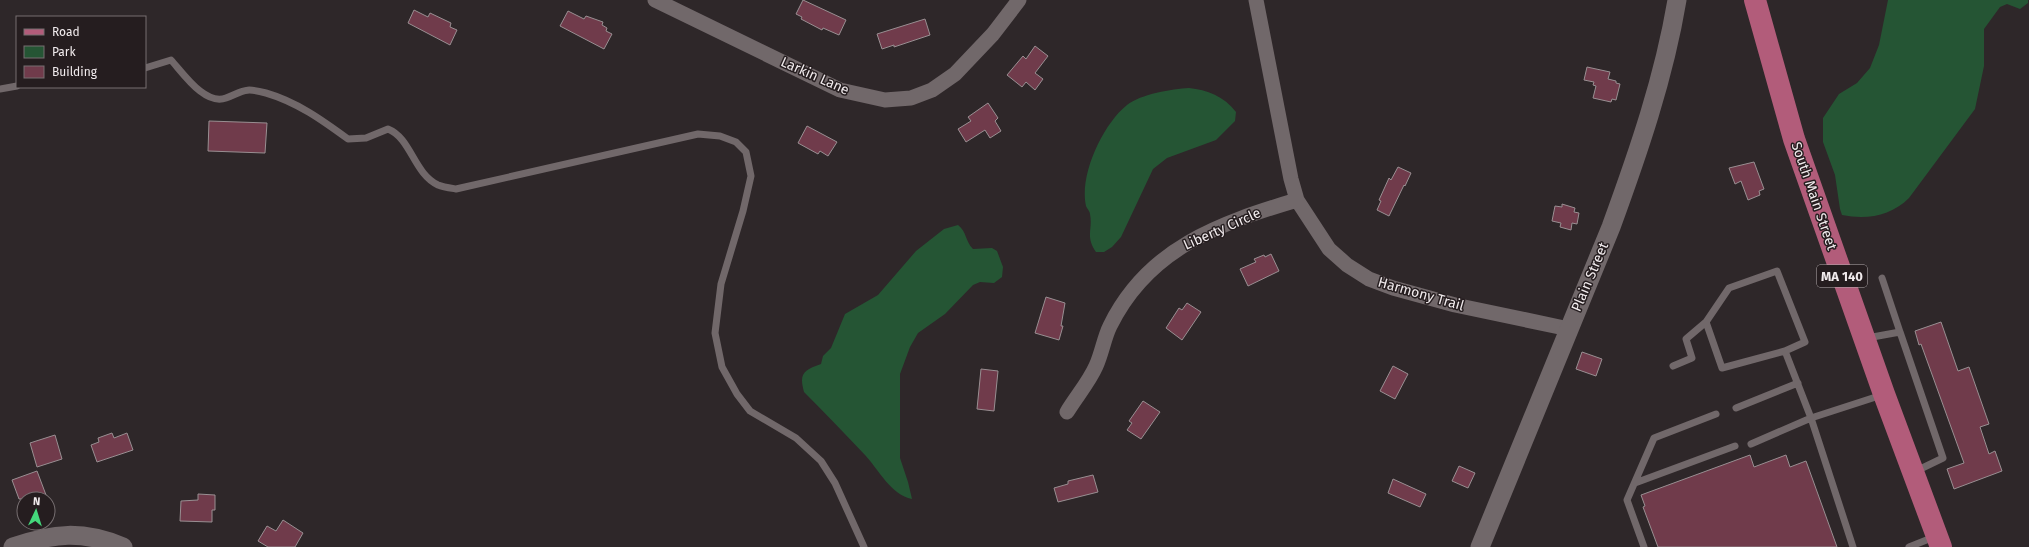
<svg xmlns="http://www.w3.org/2000/svg" width="2029" height="547" font-family="'Fira Sans',sans-serif">
	<rect width="100%" height="100%" fill="#2e2729"/>
	<path fill="#255534" d="M1888,0h140v3l-8,6 -13,-5 -7,3 -16,22v37l-9,43 -66,89c-18,18 -42,22 -67,17l-2,-6 -5,-34 -12,-33v-24l16,-24 18,-11 13,-15 9,-23z
		M1189,88c18,2 35,8 47,24l-1,9 -19,19 -49,18 -14,11 -32,68 -9,10 -8,5h-8c-11,-16 -3,-22 -6,-38 0,-3 -3,-5 -4,-8 -7,-31 17,-82 41,-101 14,-11 45,-16 62,-17z
		M958,225c9,7 7,16 15,24l19,-1 5,3 6,16 -1,10 -8,6 -14,-1 -7,3 -28,29 -27,19 -8,14 -10,27v84l8,24 4,17c-21,-4 -33,-29 -47,-44 -20,-21 -40,-42 -61,-63 -5,-18 -1,-22 17,-28l2,-8 8,-8 14,-34 33,-19 38,-44 28,-22z"/>
	<path fill="#703b4b" stroke="#998f92" d="M803,0l43,20 -7,15 -16,-7 -1,2 -21,-11 1,-2 -6,-3z
		M414,10l14,7 2,-4 21,10 -1,4 7,3 -7,15 -42,-22z
		M568,11l16,8 2,-3 17,6 -1,3 5,3 -1,3 6,3 -8,15 -44,-23z
		M925,19l5,16 -36,12v-2l-12,4 -5,-15z
		M1035,46l13,10 -13,17 8,6 -8,11 -9,-8 -4,5 -15,-12 16,-19 3,3z
		M1587,67l23,5 -2,7 8,2v2l4,1 -4,16 -4,-1 -1,3 -18,-4 3,-12 -3,-1 1,-3 -10,-2z
		M988,103l10,15 -3,3 6,10 -11,7 -5,-8 -19,12 -8,-13 13,-8 -3,-4z
		M209,121l58,2 -2,30 -57,-2z
		M807,126l30,16 -9,14 -8,-5 -2,3 -20,-11z
		M1754,162l10,27 -5,2 1,4 -12,5 -7,-19 -6,3 -6,-16z
		M1398,167l13,6 -6,13 -1,-1 -15,31 -12,-6 4,-9 -2,-1 10,-22 2,2z
		M1562,204l13,4 -1,4 5,1 -2,11 -5,-1 -1,7 -11,-3 1,-4 -9,-2 3,-15 7,1z
		M1271,254l8,17 -31,15 -8,-17 16,-7 -2,-3 10,-4 1,2z
		M1046,297l19,6 -4,23h2l-4,14 -24,-7z
		M1187,303l14,9 -19,28 -16,-12 13,-20 3,2z
		M1941,322l17,49 11,-4 20,57 -9,3 9,27 6,-3 7,20 -48,18 -7,-20 17,-6 -43,-119 -2,1 -4,-14z
		M1582,352l20,7 -6,17 -20,-7z
		M1393,366l15,8 -13,25 -15,-8z
		M981,369l17,2 -4,40 -17,-2z
		M1143,401l17,11 -19,27 -14,-9 5,-7 -3,-2z
		M112,433l2,5 13,-5 6,17 -36,12 -6,-17 8,-3 -1,-4z
		M55,435l7,24 -25,8 -7,-24z
		M1750,455l4,12 32,-12 4,12 16,-6 31,86h-179l-15,-40 2,-1 -4,-11z
		M1459,466l16,7 -7,15 -16,-7z
		M37,471l9,24 -10,4h-17l-7,-19z
		M1093,475l5,17 -40,10 -4,-14 14,-4v-3z
		M1393,479l33,15 -6,13 -32,-14z
		M198,494l17,1v15h-3v12l-32,-1 1,-20 17,-1z
		M283,520l20,13 -8,14h-27l-10,-6 9,-15 9,5z"/>
	<g fill="none" stroke-linecap="round" stroke-linejoin="round">
		<path stroke="#71686a" stroke-width="7" d="M145,68l26,-8c12,13 34,46 55,38 18,-7 18,-11 40,-5 31,9 56,27 82,46l18,-1 22,-9c23,9 26,45 50,56 5,2 12,3 18,4l242,-55 22,2 16,6 10,10 5,24 -8,35 -22,73 -6,49 7,34 15,27 13,17 46,27 25,23 14,22 29,64
			M0,89l17,-3
			M1882,278l18,54
			M1867,338l33,-6 43,126 -29,14
			M1673,366l19,-8 -6,-19 20,-17
			M1736,408l62,-25
			M1751,444l60,-26 -26,-67 20,-9 -28,-71 -48,17 -23,34 16,46 63,-17
			M1635,483l100,-37
			M1644,547l-17,-47 27,-62 62,-24
			M1853,547l-42,-129 71,-23
			M1909,547l25,-10"/>
		<path stroke="#71686a" stroke-width="15" d="M655,0l185,90 45,10 26,-2 21,-8 23,-16 38,-40 26,-34
			M1256,0l35,179 6,21 32,49 18,16 22,14 24,9 62,17 114,24
			M1067,412c9,-15 22,-30 29,-46 6,-13 8,-28 14,-40 38,-78 110,-103 187,-126"/>
		<path stroke="#71686a" stroke-width="19" d="M13,547c40,-14 70,-17 110,0
			M1480,547l131,-320c27,-74 53,-149 66,-227"/>
		<path stroke="#b25c7a" stroke-width="22" d="M1755,0l39,139 90,255 57,153"/>
	</g>
	<g text-anchor="middle" dominant-baseline="central" stroke-width="3" stroke-linejoin="round" paint-order="stroke">
		<rect fill="#251d1f" stroke="#b4adaf" stroke-width="1" x="1817" y="265" width="50" height="22" rx="3"/>
		<g font-size="13" font-weight="bold" fill="#f1ebed">
			<text x="1842" y="276">MA 140</text>
		</g>
		<g font-size="14" fill="#f1ebed" stroke="#251d1f">
			<text transform="translate(815 76) rotate(24)">Larkin Lane</text>
			<text transform="translate(1814 196) rotate(71)">South Main Street</text>
			<text transform="translate(1222 229) rotate(-24)">Liberty Circle</text>
			<text transform="translate(1590 277) rotate(-67)">Plain Street</text>
			<text transform="translate(1421 294) rotate(16)">Harmony Trail</text>
		</g>
	</g>
	<rect x="16" y="16" width="130" height="72" fill="#251d1f" stroke="#776f71"/>
	<rect x="24" y="29" width="20" height="6" fill="#b25c7a" stroke="#776f71"/>
	<text x="52" y="36" font-size="12" fill="#f1ebed">Road</text>
	<rect x="24" y="46" width="20" height="12" fill="#255534" stroke="#776f71"/>
	<text x="52" y="56" font-size="12" fill="#f1ebed">Park</text>
	<rect x="24" y="66" width="20" height="12" fill="#703b4b" stroke="#776f71"/>
	<text x="52" y="76" font-size="12" fill="#f1ebed">Building</text>
	<g transform="translate(36 511) rotate(4)"><circle r="19" fill="#251d1f" stroke="#776f71"/>
	<path d="M0-3L7 15L0 10L-7 15Z" fill="#44d77b"/>
	<text y="-6" font-size="11" font-weight="bold" text-anchor="middle" fill="#f1ebed">N</text>
	</g>
</svg>
